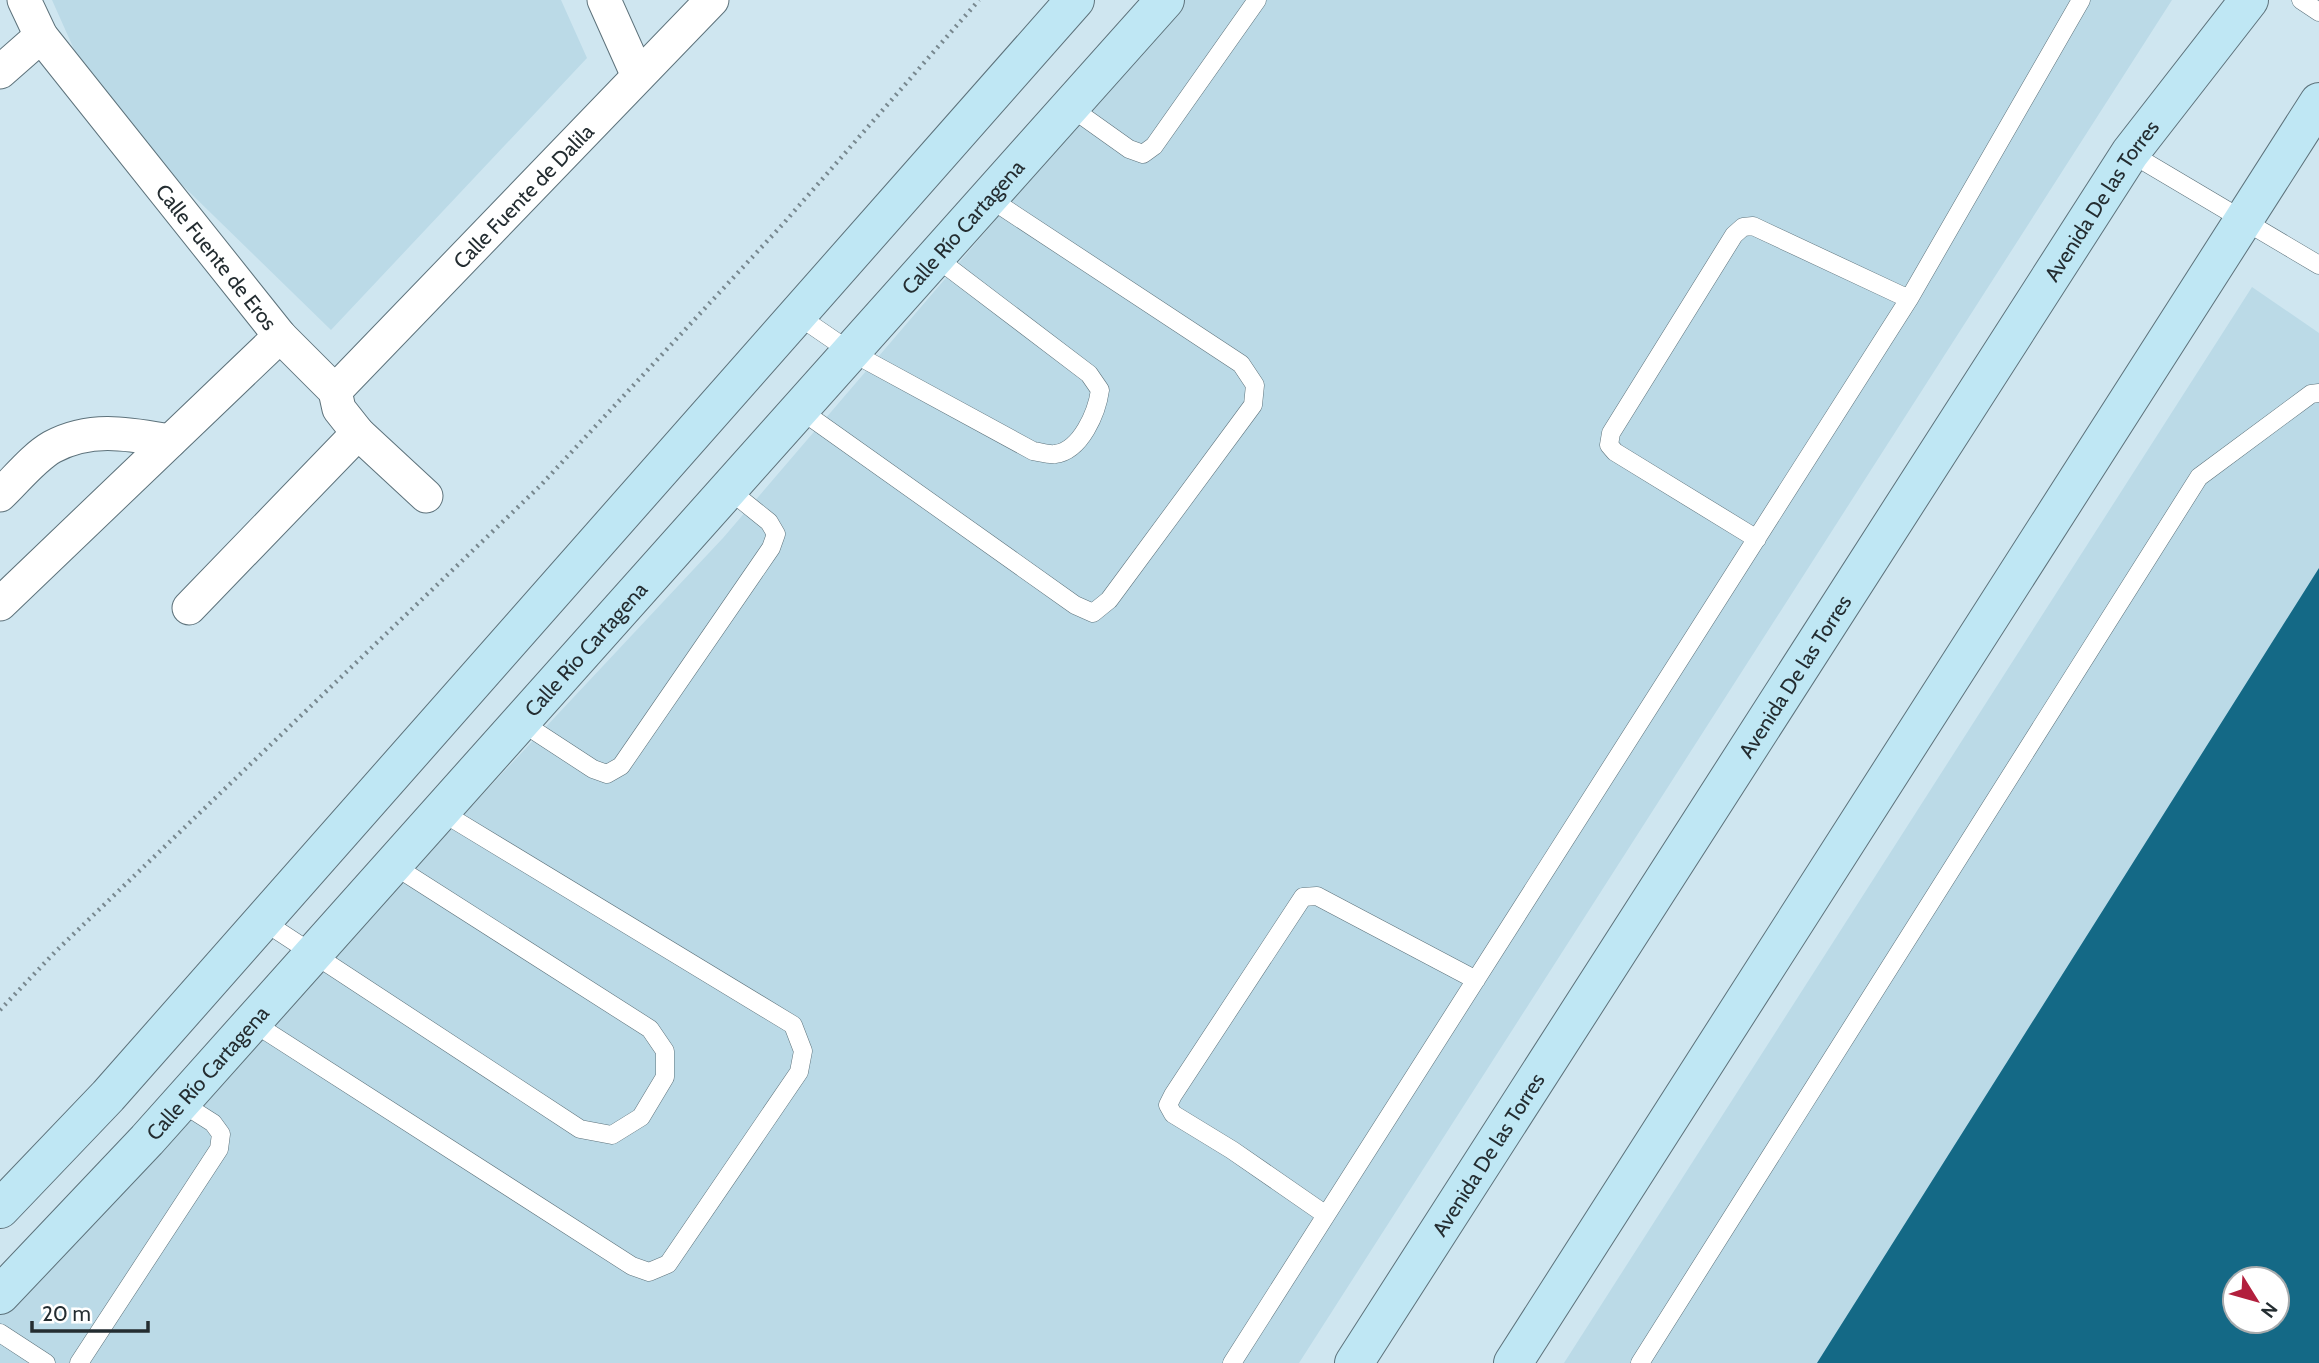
<svg xmlns="http://www.w3.org/2000/svg" width="2319" height="1363" font-family="Cabin,sans-serif">
	<rect width="100%" height="100%" fill="#cfe6f0"/>
	<path fill="#bbdae7" fill-rule="evenodd" d="M52,0h509l26,58 -256,272 -233,-227z
		M1184,0h988l-873,1363h-1299v-60l255,-266 468,-499z
		M2252,287l67,46v1030h-755zM2235,1279h42v42h-42z"/>
	<path fill="#146986" fill-rule="evenodd" d="M2319,568v795h-502zM2235,1279h42v42h-42z"/>
	<g fill="none" stroke-linecap="round" stroke-linejoin="round">
		<g stroke="#5d727b" stroke-width="19">
			<path id="service" d="M2301,0l18,12
				M1070,107l59,42 14,5 11,-8 103,-146
				M2130,153l189,112
				M797,315l54,37 182,99c7,1 16,4 22,3 26,-3 42,-42 45,-64l-11,-16 -154,-117
				M799,409l276,196 18,8 16,-13 144,-195 2,-20 -14,-21 -252,-166
				M1757,539l-142,-87 -6,-7 2,-12 123,-198 9,-8 10,-1 156,73
				M521,722l72,47 14,5 14,-8 150,-218 5,-14 -7,-12 -41,-33
				M263,921l317,208 32,6 29,-18 24,-40v-26l-15,-22 -257,-164
				M252,1022l380,244 17,6 19,-8 131,-192 4,-21 -10,-26 -353,-214
				M1326,1215l-94,-65 -59,-36 -5,-9 5,-10 130,-198 14,-1 159,84
				M0,1333l46,30
				M79,1363l140,-214 2,-15 -8,-11 -33,-21
				M1232,1363l677,-1064 172,-299
				M1640,1363l559,-886 112,-83 8,-1"/>
		</g>
		<g stroke="#5d727b" stroke-width="35">
			<g id="minor">
				<path id="s1" d="M24,0l17,36 239,300 55,55 4,18 19,24 68,63"/>
				<path d="M604,0l34,76"/>
				<path d="M0,72l41,-36"/>
				<path id="s2" d="M335,391l377,-391"/>
				<path d="M0,495c16,-15 33,-37 52,-48 39,-21 77,-13 118,-6"/>
				<path d="M0,604l280,-268"/>
				<path d="M189,608l169,-175"/>
			</g>
		</g>
		<g stroke="#5d727b" stroke-width="40">
			<g id="secondary">
				<path d="M0,1209l108,-113 967,-1096"/>
				<path id="s3" d="M0,1295l147,-155 1018,-1140"/>
				<path id="s4" d="M1354,1363l776,-1210 119,-153"/>
				<path d="M1513,1363l806,-1261"/>
			</g>
		</g>
		<path stroke="#78888f" stroke-width="4.5" stroke-dasharray="2 5" stroke-linecap="butt" d="M0,1010l56,-59 485,-466 242,-261 196,-224"/>
		<use href="#service" stroke="#fff" stroke-width="18"/>
		<use href="#minor" stroke="#fff" stroke-width="33"/>
		<use href="#secondary" stroke="#bfe7f4" stroke-width="38"/>
	</g>
	<g text-anchor="middle" dominant-baseline="central" stroke-width="7" stroke-linejoin="round" paint-order="stroke">
		<g font-size="21" fill="#242d31" stroke="#fff">
			<text stroke="none"><textPath href="#s2" startOffset="271">Calle Fuente de Dalila</textPath></text>
			<text stroke="none"><textPath href="#s4" startOffset="1382">Avenida De las Torres</textPath></text>
			<text stroke="none"><textPath href="#s3" startOffset="1438">Calle Río Cartagena</textPath></text>
			<text stroke="none"><textPath href="#s1" startOffset="322">Calle Fuente de Eros</textPath></text>
			<text stroke="none"><textPath href="#s3" startOffset="872">Calle Río Cartagena</textPath></text>
			<text stroke="none"><textPath href="#s4" startOffset="816">Avenida De las Torres</textPath></text>
			<text stroke="none"><textPath href="#s3" startOffset="304">Calle Río Cartagena</textPath></text>
			<text stroke="none"><textPath href="#s4" startOffset="248">Avenida De las Torres</textPath></text>
		</g>
	</g>
	<g transform="translate(2256 1300) rotate(127)"><circle r="33" fill="#ffffff" stroke="#a7abad" stroke-width="2"/>
	<path d="M0-5L12 26L0 18L-12 26Z" fill="#b21f3d"/>
	<text y="-10" font-size="19" font-weight="bold" text-anchor="middle" fill="#242d31">N</text>
	</g>
	<path d="M32 1321v10h116v-10" fill="none" stroke="#242d31" stroke-width="3.5"/>
	<text x="42" y="1321" font-size="21" fill="#242d31" stroke="#ffffff" stroke-width="5" paint-order="stroke">20 m</text>
</svg>
